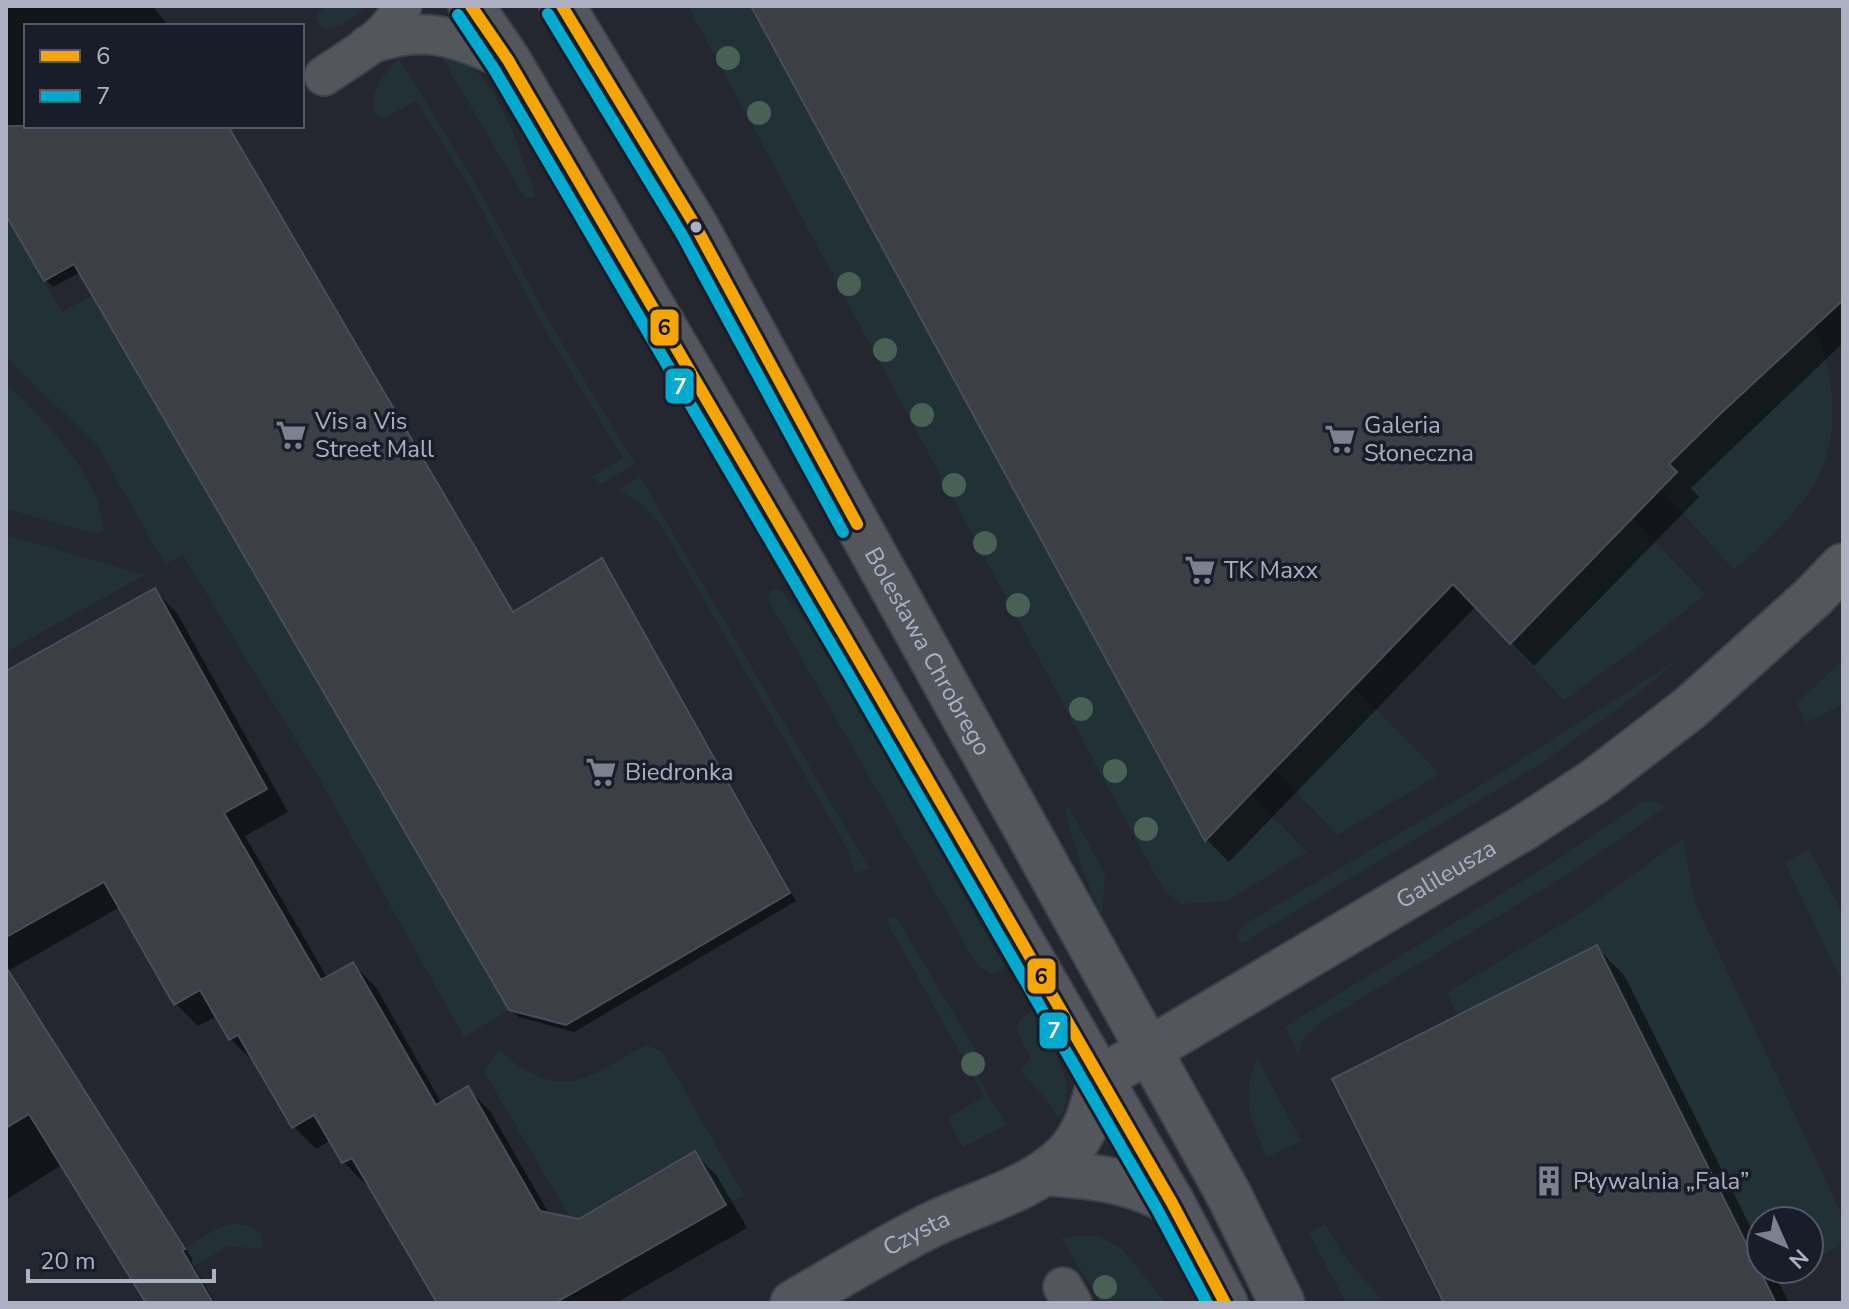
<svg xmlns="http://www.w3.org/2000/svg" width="1849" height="1309" font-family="'Nunito Sans',sans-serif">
	<rect width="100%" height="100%" fill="#24272f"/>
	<path fill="#223135" d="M328,6h39l-24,19 -18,5 -9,-10 1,-7z
		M688,6h63l453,834 46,-46 57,58 -80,49 -45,3 -18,-13z
		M438,51c11,5 25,9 34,16 31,27 47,84 62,122v8l-9,1z
		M399,58l83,137 66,125 87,144 -34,20 -10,-7 32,-19 -80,-132 -72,-137 -55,-89 -32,19 -10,-6c-4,-23 10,-39 25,-55z
		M6,215l56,97 30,-16 417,714 -45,27 -145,-259 -136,-223 -18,9 -68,-119 -91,-88z
		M1814,326c22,47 28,117 -2,162 -21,31 -50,58 -78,82l-73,-81 16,-16 -8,-9z
		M6,383c33,33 70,68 89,112 5,11 7,24 10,36l-9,3 -90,-25z
		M640,477l229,391 -14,6 -7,-24 -187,-325 -18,-21 -25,-14z
		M1633,518l72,76 -41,34 -100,72 -54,-56z
		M6,535l139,40 -139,77z
		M772,589l9,1 21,25 29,44 174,309 -12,6 -16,-9 -210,-367z
		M1683,656l-52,43 -91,65 -299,180 -4,-9 8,-11 230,-135z
		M1843,660v44l-37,19 -9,-20z
		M1354,687l86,87 -103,61 -63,-67z
		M1651,800l16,6 -97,67 -250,150 -18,17 -3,15 -14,-28 278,-171 79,-54z
		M1068,806l37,68 -3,40c-18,-34 -28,-69 -37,-106z
		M1683,838l12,65 148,314v27l-34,17v-40h-48v48h33l-28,14 -169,-338 -139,70 -11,-22 135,-81z
		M1809,848l34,66v70l-58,-121z
		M891,916l5,1 84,141 -5,14 31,53 -43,22 -13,-23 -1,-6 35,-22 -98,-176z
		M1032,1011c16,32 50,73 27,108l-9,-15 -29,-33 10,-13 -15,-28 3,-9z
		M646,1045l16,6 82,144 -18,10 -31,-53 -122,70 -89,-150 16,-24c15,21 46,36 72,33 25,-4 52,-25 74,-36z
		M1257,1057l44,84 -34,16c-18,-40 -26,-57 -10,-100z
		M233,1224l14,1 14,8 3,13 -6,3 -30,-3 -85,51 -9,-16 82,-52z
		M1325,1224l16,28 43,51h-38l-37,-70z
		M1077,1236h22l23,13 44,54h-9l-2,-3 -5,3h-49l-40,-65z"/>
	<path fill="#0007" d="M6,6h147l15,20h-142v100h203l286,488 86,-53 8,7 187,333 -222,131 -55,-15 -9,-8 -429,-737 -28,15 -7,-7 -40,-69z
		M753,6h1090v337l-152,145 8,9 -165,169 -58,-60 -247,256 -23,-23z
		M154,590l23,23 111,199 -43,24 83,143 25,-14 23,22 66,117 26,-15 22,22 60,104 29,6 116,-67 22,22 30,52 -131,75h-179l2,-1 -70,-119 -3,2 -22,-23 -13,-22 -15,9 -22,-22 -39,-67 -2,1 -23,-22 -13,-23 -19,10 -22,-22 -56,-97 -112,64 185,289 -2,1 24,42h-66l-86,-139 -57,36v-527z
		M1597,948l27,27 137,273v21h11l17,34h-343z"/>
	<path fill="#3d3f46" stroke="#4b4e58" stroke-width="2" d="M751,6h1092v294l-124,115 -50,49 8,8 -167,172 -57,-60 -248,257z
		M6,126h222l285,486 89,-54 188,335 -224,132 -57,-15 -435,-746 -30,17 -38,-66z
		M155,588l112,201 -43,24 97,167 32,-18 83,143 32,-19 72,125 39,8 116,-68 31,54 -171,98h-118l-85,-145 -10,5 -28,-48 -22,13 -54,-93 -9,5 -29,-50 -26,15 -70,-123 -98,55v-266z
		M1597,945l179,358h-332l-112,-224z
		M6,967l179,282 -3,1 31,53h-67l-117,-189 -23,14z"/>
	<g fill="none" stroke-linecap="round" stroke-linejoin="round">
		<g stroke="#404249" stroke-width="42">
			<path id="service" d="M368,45c59,-21 85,-8 140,15
				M324,76c27,-19 66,-38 78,-70
				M1063,1287l9,16"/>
		</g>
		<g stroke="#404249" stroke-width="48">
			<g id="minor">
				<path d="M1047,1173c45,3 85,7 125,30"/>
				<path id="s1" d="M793,1303c43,-25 87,-52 132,-75 44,-23 105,-37 140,-72 21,-21 28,-49 35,-77l425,-252 70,-46 95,-73 122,-110 31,-32"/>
			</g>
		</g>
		<g stroke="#404249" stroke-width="48">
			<g id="tertiary">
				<path d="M471,6l37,54 356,609 308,534 53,100"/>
				<path id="s2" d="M562,6l134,221 144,266 389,702 53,108"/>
			</g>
		</g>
		<use href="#service" stroke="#54565e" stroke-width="38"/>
		<use href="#minor" stroke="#54565e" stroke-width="44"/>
		<use href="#tertiary" stroke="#54565e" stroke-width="44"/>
		<g stroke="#181d28" stroke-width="18">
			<path id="bus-1" d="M471,6l37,54 356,609 308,534 53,100
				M562,6l134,221 161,297"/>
		</g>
		<g stroke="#181d28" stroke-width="18">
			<path id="bus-2" d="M548,14l134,221 161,297
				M458,15l36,54 356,608 308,534 49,92"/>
		</g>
		<use href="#bus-1" stroke="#f7a600" stroke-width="12"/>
		<use href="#bus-2" stroke="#00a9ce" stroke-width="12"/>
	</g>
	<g fill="#486156">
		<circle cx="728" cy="58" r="12"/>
		<circle cx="759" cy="113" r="12"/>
		<circle cx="849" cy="284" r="12"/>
		<circle cx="885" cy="350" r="12"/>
		<circle cx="922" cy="415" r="12"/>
		<circle cx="954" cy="485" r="12"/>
		<circle cx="985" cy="543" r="12"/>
		<circle cx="1018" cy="605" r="12"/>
		<circle cx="1081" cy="709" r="12"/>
		<circle cx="1115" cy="771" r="12"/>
		<circle cx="1146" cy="829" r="12"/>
		<circle cx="973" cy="1064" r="12"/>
		<circle cx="1105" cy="1287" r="12"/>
	</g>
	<defs>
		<g id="supermarket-bare" transform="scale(2.4)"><path d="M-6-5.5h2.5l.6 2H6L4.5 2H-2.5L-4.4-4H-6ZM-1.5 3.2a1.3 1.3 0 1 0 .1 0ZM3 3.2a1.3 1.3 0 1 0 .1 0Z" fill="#7c818f" stroke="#181d28" stroke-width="2.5" paint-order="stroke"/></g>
		<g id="building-bare" transform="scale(2.4)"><path d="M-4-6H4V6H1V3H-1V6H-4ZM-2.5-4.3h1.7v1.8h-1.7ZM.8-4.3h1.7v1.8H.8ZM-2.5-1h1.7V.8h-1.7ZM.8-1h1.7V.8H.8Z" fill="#7c818f" stroke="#181d28" stroke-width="2.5" paint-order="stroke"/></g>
	</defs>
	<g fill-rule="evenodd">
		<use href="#supermarket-bare" x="291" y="435"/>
		<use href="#supermarket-bare" x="1340" y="439"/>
		<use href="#supermarket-bare" x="1200" y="570"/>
		<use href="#supermarket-bare" x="601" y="772"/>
		<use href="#building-bare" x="1549" y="1181"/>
	</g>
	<circle fill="#acb1c2" stroke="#181d28" stroke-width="3" cx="696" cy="227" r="7"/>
	<g text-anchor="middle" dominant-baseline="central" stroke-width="7" stroke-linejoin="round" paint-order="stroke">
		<g font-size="24" fill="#acb1c2" stroke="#181d28" text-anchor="start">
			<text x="315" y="421">Vis a Vis<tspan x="315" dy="28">Street Mall</tspan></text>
			<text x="1364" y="425">Galeria<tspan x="1364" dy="28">Słoneczna</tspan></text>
			<text x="1224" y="570">TK Maxx</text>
			<text x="625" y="772">Biedronka</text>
			<text x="1573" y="1181">Pływalnia „Fala”</text>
		</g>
		<g font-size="24" fill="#acb1c2" stroke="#181d28">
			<text stroke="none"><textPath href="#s2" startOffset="742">Bolesława Chrobrego</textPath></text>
			<text stroke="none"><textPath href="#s1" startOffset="798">Galileusza</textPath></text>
			<text stroke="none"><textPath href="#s1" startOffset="142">Czysta</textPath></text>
		</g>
	</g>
	<g stroke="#181d28" stroke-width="3">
		<rect x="649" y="308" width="31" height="39" rx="8" fill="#f7a600"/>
		<rect x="664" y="367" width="31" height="38" rx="8" fill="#00a9ce"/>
		<rect x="1026" y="957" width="31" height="38" rx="8" fill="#f7a600"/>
		<rect x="1038" y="1011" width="31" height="39" rx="8" fill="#00a9ce"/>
	</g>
	<g font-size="22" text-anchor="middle" font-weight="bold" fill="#fff">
		<text x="680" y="394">7</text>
		<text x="1054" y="1038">7</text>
	</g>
	<g font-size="22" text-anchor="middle" font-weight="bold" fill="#111">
		<text x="664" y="335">6</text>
		<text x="1041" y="984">6</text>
	</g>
	<rect width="1849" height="1309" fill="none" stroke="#acb1c2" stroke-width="16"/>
	<rect x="24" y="24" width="280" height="104" fill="#181d28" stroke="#535866" stroke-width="2"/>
	<rect x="40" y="50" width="40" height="12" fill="#f7a600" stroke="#535866" stroke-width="2"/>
	<text x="96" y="64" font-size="24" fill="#acb1c2">6</text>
	<rect x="40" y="90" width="40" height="12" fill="#00a9ce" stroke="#535866" stroke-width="2"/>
	<text x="96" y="104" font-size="24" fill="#acb1c2">7</text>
	<g transform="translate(1785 1245) rotate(135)"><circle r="38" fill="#181d28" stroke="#535866" stroke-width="2"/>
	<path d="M0-6L14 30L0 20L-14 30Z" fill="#7c818f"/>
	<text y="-12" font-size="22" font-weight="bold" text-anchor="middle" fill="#acb1c2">N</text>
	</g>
	<path d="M28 1269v12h186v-12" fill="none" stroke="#acb1c2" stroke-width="4"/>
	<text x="40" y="1269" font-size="24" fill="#acb1c2" stroke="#181d28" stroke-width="6" paint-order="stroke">20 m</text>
</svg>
